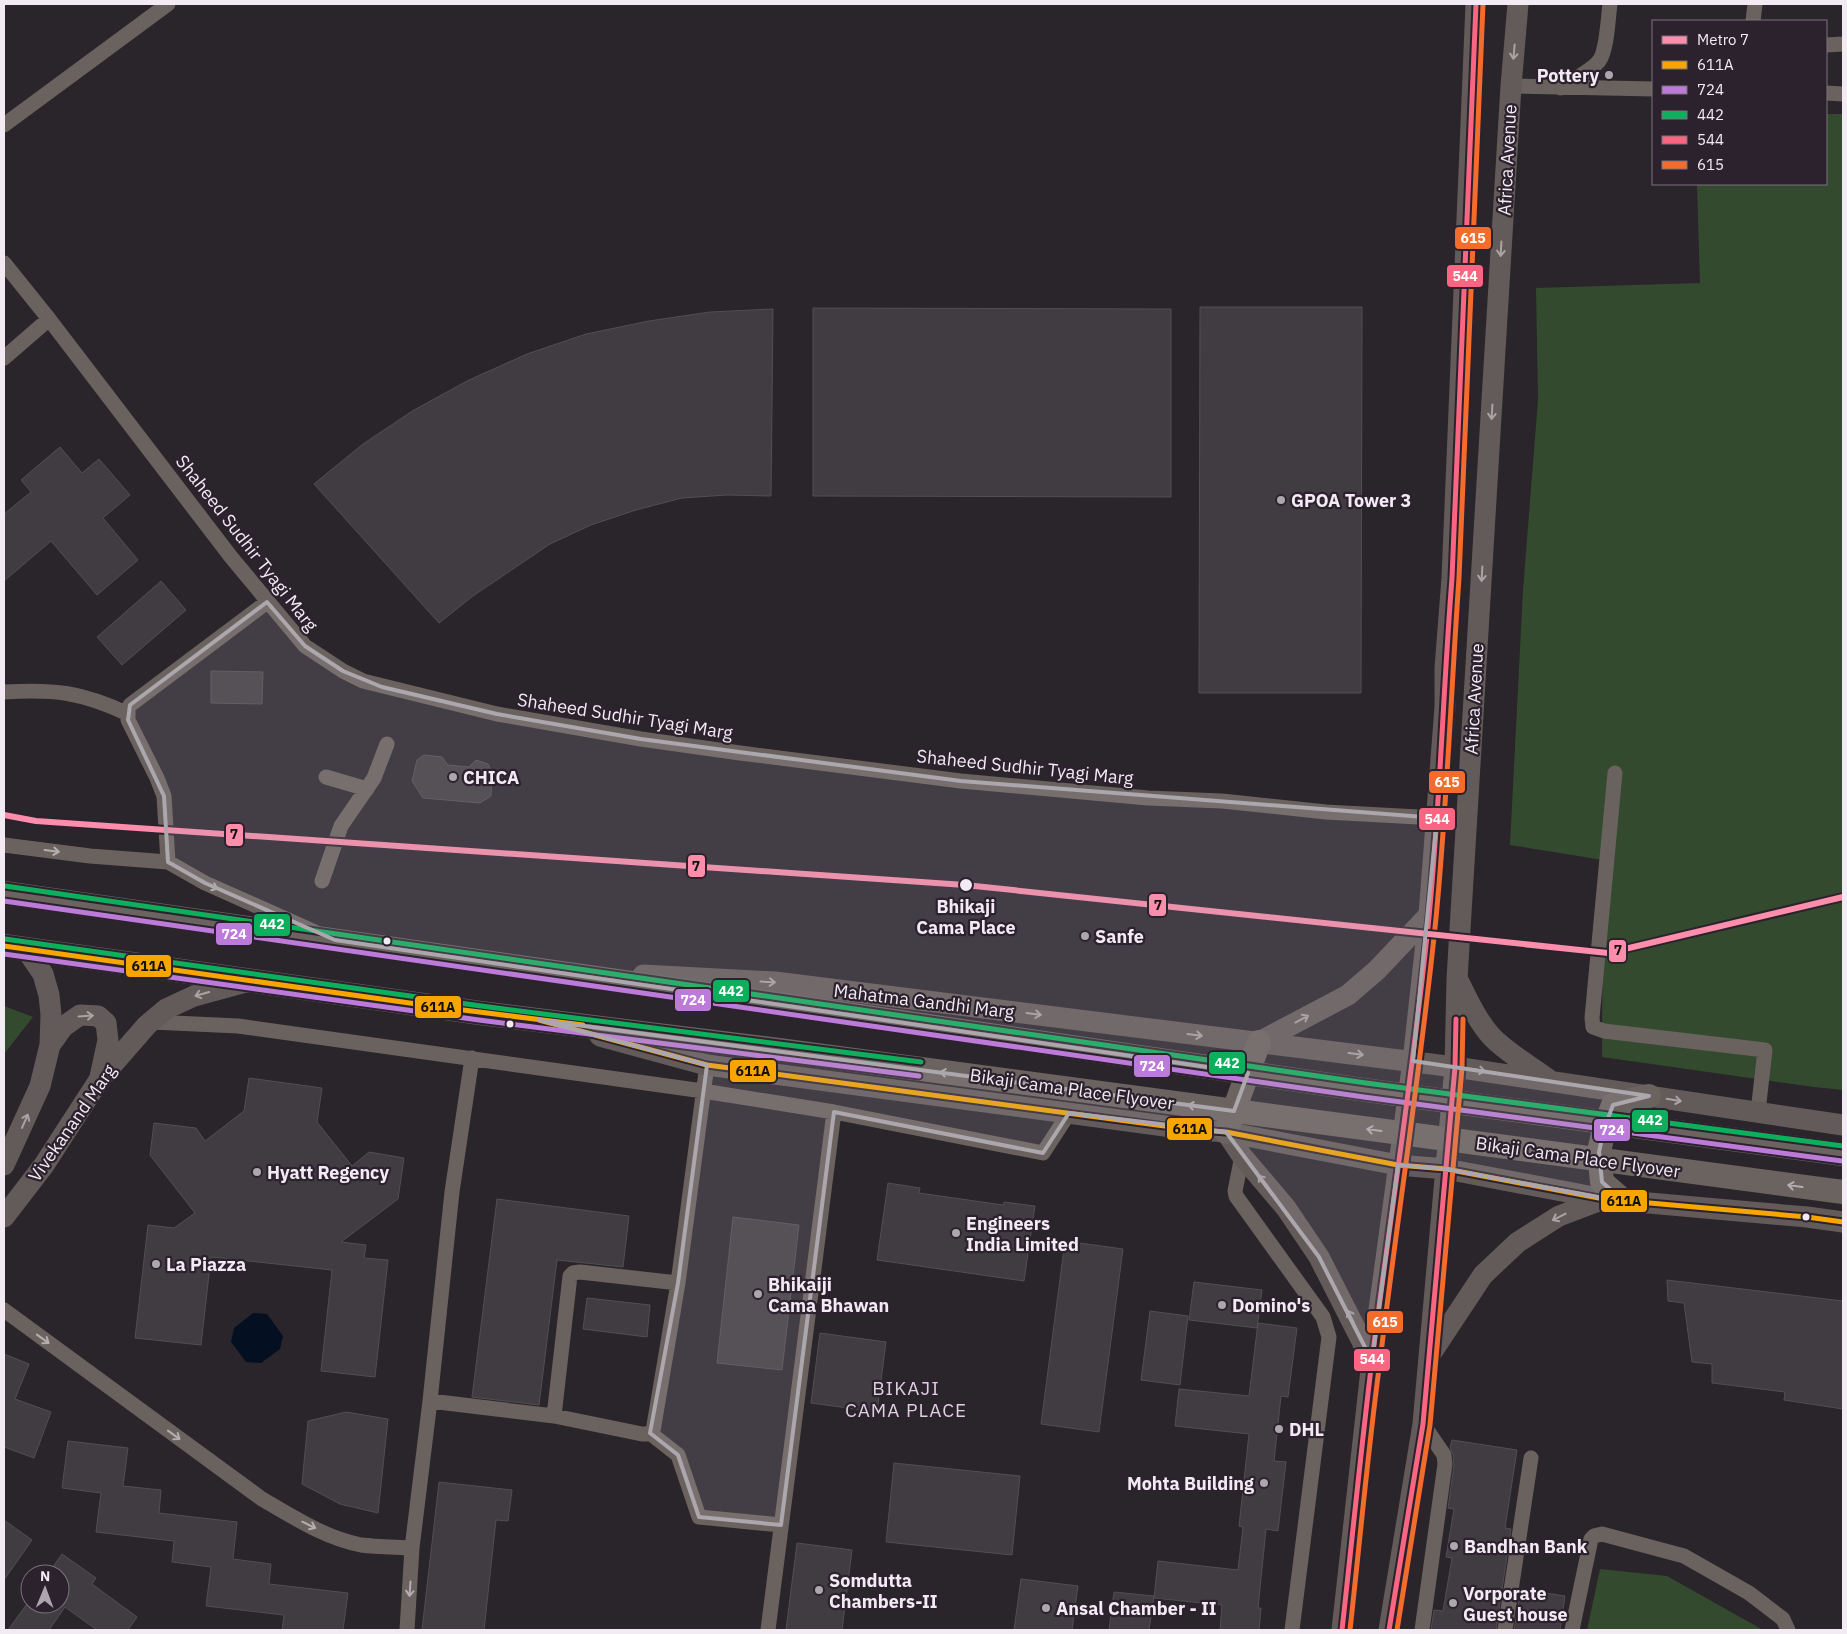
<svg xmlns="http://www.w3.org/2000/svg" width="1847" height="1634" font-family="'IBM Plex Sans',sans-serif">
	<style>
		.green { fill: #344a2e }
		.water { fill: #040f21 }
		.building { fill: #413c42; stroke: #524e53 }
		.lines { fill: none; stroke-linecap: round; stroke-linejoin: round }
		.street { stroke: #6a625e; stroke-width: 15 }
		.secondary { stroke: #635b59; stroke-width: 21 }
		.primary { stroke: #6b6360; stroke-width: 24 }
		.bus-1-casing { stroke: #2c222e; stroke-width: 9 }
		.bus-2-casing { stroke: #2c222e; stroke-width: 9 }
		.bus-3-casing { stroke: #2c222e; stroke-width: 9 }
		.bus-4-casing { stroke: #2c222e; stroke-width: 9 }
		.bus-5-casing { stroke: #2c222e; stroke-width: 9 }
		.bus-1 { stroke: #f7a600; stroke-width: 5 }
		.bus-2 { stroke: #bd7bd9; stroke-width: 5 }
		.bus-3 { stroke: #0daf5c; stroke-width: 5 }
		.bus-4 { stroke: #fa6682; stroke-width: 5 }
		.bus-5 { stroke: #f36c2b; stroke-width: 5 }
		.metro-1-casing { stroke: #2c222e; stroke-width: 10 }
		.metro-1 { stroke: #fc8eac; stroke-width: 6 }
		.oneway { stroke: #aaa3a6 }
		.oneway2 { stroke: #b5adb0 }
		.oneway3 { stroke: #b5aeb1 }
		.marked { fill: #aca6ad; fill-opacity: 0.2; stroke: #aca6ad; stroke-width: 4; stroke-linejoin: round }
		.poi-dot { fill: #aca6ad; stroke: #2c222e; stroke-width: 2 }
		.stop-dot { fill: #f2ebf3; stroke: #2c222e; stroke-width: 2 }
		.labels { text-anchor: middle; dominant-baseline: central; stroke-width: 4.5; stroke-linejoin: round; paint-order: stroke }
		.poi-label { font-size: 18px; font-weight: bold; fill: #f2ebf3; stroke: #2c222e; text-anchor: start }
		.street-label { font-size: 18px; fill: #f2ebf3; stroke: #2c222e }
		.stop-label { font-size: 18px; font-weight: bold; fill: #f2ebf3; stroke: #2c222e }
		.neighbourhood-label { font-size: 19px; letter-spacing: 1px; fill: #ddd0df; stroke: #2c222e }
		.line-badge { stroke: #2c222e; stroke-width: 2 }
		.badge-label { font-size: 14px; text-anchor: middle; font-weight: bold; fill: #fff }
		.pale-badge-label { font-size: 14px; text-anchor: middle; font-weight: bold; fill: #111 }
	</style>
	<rect width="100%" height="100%" fill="#2a252b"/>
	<path class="green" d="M1826,114H1843V1090L1814,1087L1602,1057L1603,860L1510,845L1523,590L1538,400L1536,288L1700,283L1697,184H1826Z
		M4,1006L33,1017L4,1054Z
		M1600,1569L1667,1576L1763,1630H1587Z"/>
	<path class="water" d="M253,1313L267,1314L283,1336L280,1349L261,1363L246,1362L231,1342L234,1328Z"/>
	<path class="building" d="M1200,307H1362L1361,693H1199Z
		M813,308L1171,309V497L813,496Z
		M773,309L771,496L727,495L682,498L636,510L591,525L550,544L473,596L439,623L314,484L363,444L414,410L469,380L527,354L586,334L649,321L710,312Z
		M60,447L82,473L99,459L130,495L103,518L138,560L97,595L51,541L4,581V514L31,492L21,480Z
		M161,581L186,610L122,665L97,637Z
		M211,671L263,672L262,704L211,703Z
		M424,755L442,757L448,765L469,767L476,760L488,764L492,773L491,796L480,803L423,798L412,781L417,760Z
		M249,1078L322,1088L317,1122L352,1166L369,1152L404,1158L398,1199L341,1242L366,1245L364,1258L388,1260L375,1377L321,1371L332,1270L211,1257L201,1345L135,1338L148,1225L174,1228L195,1213L150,1155L154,1123L196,1128L205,1141L244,1111Z
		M888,1183L920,1188L919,1193L1003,1205L1004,1202L1035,1206L1024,1281L877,1260Z
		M497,1199L629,1216L623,1267L557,1260L539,1405L472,1397Z
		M733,1217L799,1225L782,1370L717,1363Z
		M1065,1241L1123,1249L1099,1432L1041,1424Z
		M1667,1280L1843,1301V1409L1784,1400L1785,1392L1712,1383V1364L1692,1362L1684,1303L1668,1301Z
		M1194,1282L1262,1290L1257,1328L1189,1320Z
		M587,1298L650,1305L647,1337L583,1329Z
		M1150,1311L1188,1316L1180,1385L1141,1380Z
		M1258,1323L1297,1328L1288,1397L1281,1396L1274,1461L1286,1462L1278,1531L1266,1529L1258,1608H1261L1259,1630H1220L1222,1605L1154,1598L1158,1561L1238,1570L1243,1527L1239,1526L1249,1434L1175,1426L1179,1389L1249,1396Z
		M820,1333L886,1342L877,1412L811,1403Z
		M4,1354L29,1364L15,1399L51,1412L34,1458L4,1447Z
		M346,1412L388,1419L378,1513L340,1504L302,1484L308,1421Z
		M1452,1440L1517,1450L1505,1528L1511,1529L1496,1630H1431L1434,1610L1443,1611L1452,1558L1446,1557L1454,1509L1448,1508L1454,1465L1453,1454L1450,1448Z
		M68,1441L128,1448L123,1486L161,1490L159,1513L237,1522L233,1559L271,1564L269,1584L348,1593L343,1630H282L284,1615L206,1606L211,1567L172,1562L174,1541L96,1532L101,1493L62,1488Z
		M894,1463L1020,1476L1012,1555L886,1542Z
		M439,1482L512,1490L508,1521L496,1520L484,1630H422Z
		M4,1520L32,1540L4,1580Z
		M797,1543L852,1550L842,1630H786Z
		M62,1554L96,1578L92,1584L137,1617L128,1630H97L65,1607L49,1630H8L27,1604H61L60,1574H48Z
		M1021,1579L1078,1586L1072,1630H1014Z
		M1521,1589L1565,1596L1560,1630H1514Z
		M1114,1592L1154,1596L1149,1630H1109Z"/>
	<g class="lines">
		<path class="street" d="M1753,21L1755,4
			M1826,45L1843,44
			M1511,86L1653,89
			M1560,88C1572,80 1590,72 1599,61C1607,51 1608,18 1610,4
			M1826,93L1843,94
			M4,125L168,4
			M4,263L49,319L231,557L305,646L343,671L363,681L497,714L641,739L740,753L961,781L1148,798L1222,801L1326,812L1437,818
			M4,358L49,319
			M4,692C54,689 82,692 128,714
			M1615,773L1592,1018L1593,1027L1604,1031L1765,1050L1758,1112
			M326,777L367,789
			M4,845L90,856L168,862L205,883L315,932
			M168,862L164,796L157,778L128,720V709L130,705L267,602
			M322,881L341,826L374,778L387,744
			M152,1022L238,1026L703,1091L834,1112L1043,1153L1069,1113
			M1242,1156L1235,1191L1236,1196L1323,1317L1329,1337L1292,1630
			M4,1310L262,1499C293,1517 325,1538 361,1545C378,1547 396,1547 412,1548
			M430,1401L554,1416L642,1434H647L653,1431L678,1283L707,1065
			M554,1416L570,1276L573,1273L580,1272L678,1283
			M650,1433L678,1455L699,1517L781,1525
			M407,1630L412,1548L430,1401L452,1192L472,1058
			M768,1630L834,1112
			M1422,1630L1445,1464L1444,1455L1423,1424
			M1505,1630L1531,1458
			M1572,1630L1591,1539L1594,1536L1602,1534L1684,1556L1749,1593L1783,1619L1788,1630"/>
		<path class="secondary" d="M643,975L775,982L1455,1067L1843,1125
			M1459,982C1468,1000 1477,1020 1491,1036C1507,1053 1529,1065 1548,1079
			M600,1036L707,1065L1187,1129L1226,1132L1398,1165L1446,1169L1604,1199L1807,1217L1843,1222
			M1259,1042L1348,995L1377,970L1429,915
			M50,1045L63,1027L80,1015L98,1016L106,1023L108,1040L100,1077
			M1226,1132L1242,1156L1286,1208L1319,1257L1372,1361
			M4,1165L40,1086L50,1045L51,1015L49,995L43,974L26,949
			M4,1217L44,1165L99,1080L147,1025L166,1009L194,996L249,981
			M1432,1352L1483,1275L1518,1242L1559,1216L1604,1199
			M1342,1630L1372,1361L1413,1061L1429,915L1445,707V668L1452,578L1476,4
			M1389,1630L1423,1424L1455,1067L1457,979L1511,86L1518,4"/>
		<path class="primary" d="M4,893L785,1005L1365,1090L1843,1154
			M4,946L480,1013L779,1050L1843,1192
			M1226,1132L1259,1042
			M1625,1202L1602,1182L1599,1152L1604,1129L1613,1105L1649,1096"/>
		<defs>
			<path id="bus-1" d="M4,946L431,1006L583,1025
				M539,1020L707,1065L1187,1129L1226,1132L1398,1165L1446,1169L1604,1199L1807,1217L1843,1222"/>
			<path id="bus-2" d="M4,901L1364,1097L1842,1161
				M4,954L479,1020L919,1076"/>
			<path id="bus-3" d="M5,886L1366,1083L1843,1146
				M5,939L481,1006L921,1062"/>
			<path id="bus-4" d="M1342,1630C1352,1540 1361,1450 1372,1360C1391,1213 1414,1066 1429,917C1440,804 1443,691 1452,578L1476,4
				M1389,1630L1423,1424L1455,1067L1456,1019"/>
			<path id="bus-5" d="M1350,1630C1360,1540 1368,1450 1380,1361C1398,1213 1421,1066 1436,918C1447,805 1451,691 1459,578L1483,4
				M1397,1630L1430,1425L1462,1068L1463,1019"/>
		</defs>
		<use href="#bus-1" class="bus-1-casing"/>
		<use href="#bus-2" class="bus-2-casing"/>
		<use href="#bus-3" class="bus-3-casing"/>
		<use href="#bus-4" class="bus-4-casing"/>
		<use href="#bus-5" class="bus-5-casing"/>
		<use href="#bus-1" class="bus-1"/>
		<use href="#bus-2" class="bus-2"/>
		<use href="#bus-3" class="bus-3"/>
		<use href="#bus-4" class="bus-4"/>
		<use href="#bus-5" class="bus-5"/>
		<defs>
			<path id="metro-1" d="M4,815L36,821L965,885L1608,953L1843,897"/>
		</defs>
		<use href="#metro-1" class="metro-1-casing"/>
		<use href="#metro-1" class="metro-1"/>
	</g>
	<defs><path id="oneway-shaft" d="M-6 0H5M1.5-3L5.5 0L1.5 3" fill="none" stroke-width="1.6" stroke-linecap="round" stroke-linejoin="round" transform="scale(1.25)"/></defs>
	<g class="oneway">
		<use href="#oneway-shaft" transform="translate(1514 52) rotate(95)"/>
		<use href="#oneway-shaft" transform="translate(1501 249) rotate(93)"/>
		<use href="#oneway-shaft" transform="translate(1492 412) rotate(93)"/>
		<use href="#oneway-shaft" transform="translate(1482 574) rotate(93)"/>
		<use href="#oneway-shaft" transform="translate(768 982) rotate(3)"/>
		<use href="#oneway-shaft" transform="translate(202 994) rotate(164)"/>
		<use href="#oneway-shaft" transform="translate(1034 1014) rotate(7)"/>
		<use href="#oneway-shaft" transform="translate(86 1016) rotate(-4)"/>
		<use href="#oneway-shaft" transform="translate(1302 1019) rotate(-28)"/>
		<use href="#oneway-shaft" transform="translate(1195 1035) rotate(7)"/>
		<use href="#oneway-shaft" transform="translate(1356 1054) rotate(7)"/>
		<use href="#oneway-shaft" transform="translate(1478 1070) rotate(9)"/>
		<use href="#oneway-shaft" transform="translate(1674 1100) rotate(9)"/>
		<use href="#oneway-shaft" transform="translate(25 1121) rotate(-66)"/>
		<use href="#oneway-shaft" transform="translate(1263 1181) rotate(-130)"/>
		<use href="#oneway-shaft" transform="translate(1559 1217) rotate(153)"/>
		<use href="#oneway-shaft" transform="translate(1351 1317) rotate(-116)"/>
	</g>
	<g class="oneway2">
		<use href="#oneway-shaft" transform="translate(52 851) rotate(7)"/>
		<use href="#oneway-shaft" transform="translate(211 886) rotate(24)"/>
		<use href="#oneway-shaft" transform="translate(43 1339) rotate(36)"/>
		<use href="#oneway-shaft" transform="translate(174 1435) rotate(36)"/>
		<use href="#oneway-shaft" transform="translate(309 1525) rotate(26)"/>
		<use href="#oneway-shaft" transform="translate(410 1589) rotate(94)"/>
	</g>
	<g class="oneway3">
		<use href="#oneway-shaft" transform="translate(947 1073) rotate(-172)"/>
		<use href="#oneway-shaft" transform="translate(1195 1106) rotate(-172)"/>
		<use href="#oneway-shaft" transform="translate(1374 1130) rotate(-172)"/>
		<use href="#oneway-shaft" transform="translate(1795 1186) rotate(-172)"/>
	</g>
	<path class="marked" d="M267,602L305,646L343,671L382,687L497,714L641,739L961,781L1437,818L1413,1061L1649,1096L1613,1105L1604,1129L1599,1152L1602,1182L1625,1202L1446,1169L1398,1165L1372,1361L1319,1257L1226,1132L1069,1113L1043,1153L834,1112L781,1525L699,1517L678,1455L650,1433L678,1283L707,1065L539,1020L1234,1111L1248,1073L335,940L205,883L168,862L164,796L128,720L130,705Z"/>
	<g class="poi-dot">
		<circle cx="1609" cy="75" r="5"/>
		<circle cx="1281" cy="500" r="5"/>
		<circle cx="453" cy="777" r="5"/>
		<circle cx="1085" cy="936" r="5"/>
		<circle cx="257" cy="1172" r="5"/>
		<circle cx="956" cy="1233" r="5"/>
		<circle cx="156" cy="1264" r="5"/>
		<circle cx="758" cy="1294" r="5"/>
		<circle cx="1222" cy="1305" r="5"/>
		<circle cx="1279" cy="1429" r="5"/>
		<circle cx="1264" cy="1483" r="5"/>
		<circle cx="1454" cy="1546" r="5"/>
		<circle cx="819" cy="1590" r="5"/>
		<circle cx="1453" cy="1603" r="5"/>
		<circle cx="1046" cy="1608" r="5"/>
	</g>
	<g class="stop-dot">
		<circle cx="966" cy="885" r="7"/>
		<circle cx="387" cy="941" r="4.5"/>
		<circle cx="510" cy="1024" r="4.5"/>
		<circle cx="1806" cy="1217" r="4.5"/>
	</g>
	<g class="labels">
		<g class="poi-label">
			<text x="1599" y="75" text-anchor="end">Pottery</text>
			<text x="1291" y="500">GPOA Tower 3</text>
			<text x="463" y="777">CHICA</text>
			<text x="1095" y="936">Sanfe</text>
			<text x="267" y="1172">Hyatt Regency</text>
			<text x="966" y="1223">Engineers<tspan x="966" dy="21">India Limited</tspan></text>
			<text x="166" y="1264">La Piazza</text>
			<text x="768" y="1284">Bhikaiji<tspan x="768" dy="21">Cama Bhawan</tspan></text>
			<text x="1232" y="1305">Domino's</text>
			<text x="1289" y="1429">DHL</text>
			<text x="1254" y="1483" text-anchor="end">Mohta Building</text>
			<text x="1464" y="1546">Bandhan Bank</text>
			<text x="829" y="1580">Somdutta<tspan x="829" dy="21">Chambers-II</tspan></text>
			<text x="1463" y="1593">Vorporate<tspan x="1463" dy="21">Guest house</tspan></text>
			<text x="1056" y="1608">Ansal Chamber - II</text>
		</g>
		<g class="street-label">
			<text transform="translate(1507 160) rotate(-87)">Africa Avenue</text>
			<text transform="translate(247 543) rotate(52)">Shaheed Sudhir Tyagi Marg</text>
			<text transform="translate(1474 699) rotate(-87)">Africa Avenue</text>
			<text transform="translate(625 716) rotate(9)">Shaheed Sudhir Tyagi Marg</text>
			<text transform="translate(1025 767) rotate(6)">Shaheed Sudhir Tyagi Marg</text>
			<text transform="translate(924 1001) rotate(7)">Mahatma Gandhi Marg</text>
			<text transform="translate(1072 1089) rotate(8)">Bikaji Cama Place Flyover</text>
			<text transform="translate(72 1123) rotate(-55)">Vivekanand Marg</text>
			<text transform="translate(1578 1157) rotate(8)">Bikaji Cama Place Flyover</text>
		</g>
		<g class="stop-label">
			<text x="966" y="906">Bhikaji<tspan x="966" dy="21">Cama Place</tspan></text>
		</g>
		<g class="neighbourhood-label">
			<text x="906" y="1388">BIKAJI<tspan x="906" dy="22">CAMA PLACE</tspan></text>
		</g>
	</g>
	<g class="line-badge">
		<rect x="1454" y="226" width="38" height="24" rx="5" fill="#f36c2b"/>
		<rect x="1446" y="264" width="38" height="24" rx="5" fill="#fa6682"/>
		<rect x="1428" y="770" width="38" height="24" rx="5" fill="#f36c2b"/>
		<rect x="1418" y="807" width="38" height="24" rx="5" fill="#fa6682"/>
		<rect x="225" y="823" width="19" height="24" rx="5" fill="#fc8eac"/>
		<rect x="687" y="854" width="19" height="24" rx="5" fill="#fc8eac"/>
		<rect x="1148" y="893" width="19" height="24" rx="5" fill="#fc8eac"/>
		<rect x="253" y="913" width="38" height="24" rx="5" fill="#0daf5c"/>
		<rect x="215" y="922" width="38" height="24" rx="5" fill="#bd7bd9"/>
		<rect x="1608" y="939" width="19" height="24" rx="5" fill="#fc8eac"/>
		<rect x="125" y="954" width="47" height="24" rx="5" fill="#f7a600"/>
		<rect x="712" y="979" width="38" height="24" rx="5" fill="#0daf5c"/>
		<rect x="674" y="988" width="38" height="24" rx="5" fill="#bd7bd9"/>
		<rect x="414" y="995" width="48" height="24" rx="5" fill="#f7a600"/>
		<rect x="1208" y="1051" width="38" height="24" rx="5" fill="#0daf5c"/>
		<rect x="1133" y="1054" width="38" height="24" rx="5" fill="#bd7bd9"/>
		<rect x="729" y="1059" width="48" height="24" rx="5" fill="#f7a600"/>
		<rect x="1631" y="1109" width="38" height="24" rx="5" fill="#0daf5c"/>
		<rect x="1166" y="1117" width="47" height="24" rx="5" fill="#f7a600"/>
		<rect x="1593" y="1118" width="38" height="24" rx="5" fill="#bd7bd9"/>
		<rect x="1600" y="1189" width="48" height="24" rx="5" fill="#f7a600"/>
		<rect x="1366" y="1310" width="38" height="24" rx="5" fill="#f36c2b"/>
		<rect x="1353" y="1348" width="38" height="24" rx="5" fill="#fa6682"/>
	</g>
	<g class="badge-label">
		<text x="1473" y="243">615</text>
		<text x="1465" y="281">544</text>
		<text x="1447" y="787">615</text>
		<text x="1437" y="824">544</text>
		<text x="272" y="929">442</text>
		<text x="234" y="939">724</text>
		<text x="731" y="996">442</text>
		<text x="693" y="1005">724</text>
		<text x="1227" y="1068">442</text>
		<text x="1152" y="1071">724</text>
		<text x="1650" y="1125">442</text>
		<text x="1612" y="1135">724</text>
		<text x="1385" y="1327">615</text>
		<text x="1372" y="1364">544</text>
	</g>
	<g class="pale-badge-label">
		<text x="234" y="839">7</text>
		<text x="696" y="871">7</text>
		<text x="1158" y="910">7</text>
		<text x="1618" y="955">7</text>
		<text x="149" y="971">611A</text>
		<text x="438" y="1012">611A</text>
		<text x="753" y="1076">611A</text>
		<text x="1190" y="1134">611A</text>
		<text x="1624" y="1206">611A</text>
	</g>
	<rect width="1847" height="1634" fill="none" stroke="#f2ebf3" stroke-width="10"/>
	<rect x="1652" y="20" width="175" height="165" fill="#2c222e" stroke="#7b727d"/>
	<rect x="1662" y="36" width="25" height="8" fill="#fc8eac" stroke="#7b727d"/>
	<text x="1697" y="45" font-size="15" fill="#f2ebf3">Metro 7</text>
	<rect x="1662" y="61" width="25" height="8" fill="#f7a600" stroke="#7b727d"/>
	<text x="1697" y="70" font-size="15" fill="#f2ebf3">611A</text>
	<rect x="1662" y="86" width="25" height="8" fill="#bd7bd9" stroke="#7b727d"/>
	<text x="1697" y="95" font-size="15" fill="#f2ebf3">724</text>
	<rect x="1662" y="111" width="25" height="8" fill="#0daf5c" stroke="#7b727d"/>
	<text x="1697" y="120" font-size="15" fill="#f2ebf3">442</text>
	<rect x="1662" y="136" width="25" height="8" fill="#fa6682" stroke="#7b727d"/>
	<text x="1697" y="145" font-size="15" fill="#f2ebf3">544</text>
	<rect x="1662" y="161" width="25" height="8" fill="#f36c2b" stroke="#7b727d"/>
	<text x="1697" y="170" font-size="15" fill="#f2ebf3">615</text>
	<g transform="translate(45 1589) rotate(1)"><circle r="24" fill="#2c222e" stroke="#7b727d"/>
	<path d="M0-4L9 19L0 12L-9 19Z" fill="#aca6ad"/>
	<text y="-8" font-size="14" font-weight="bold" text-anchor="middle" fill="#f2ebf3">N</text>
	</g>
</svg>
